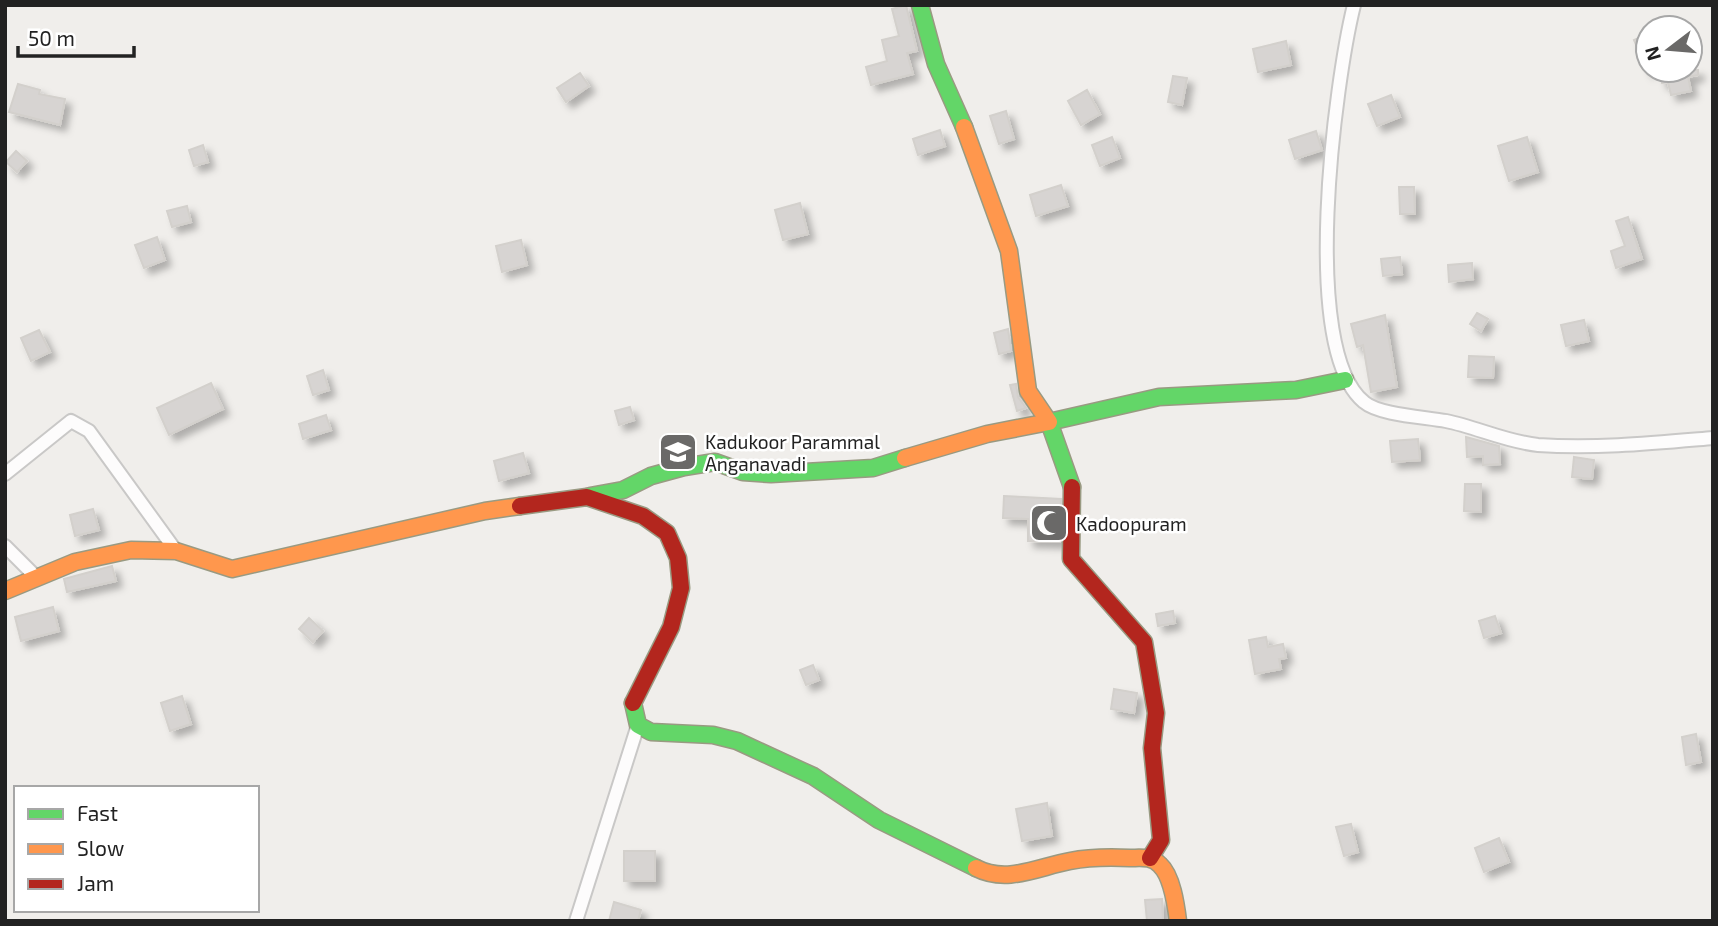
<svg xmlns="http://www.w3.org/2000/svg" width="1718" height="926" font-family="'Exo 2',sans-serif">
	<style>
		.building { fill: #d7d4d2; stroke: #d3d0cc; stroke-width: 2; filter: url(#shadow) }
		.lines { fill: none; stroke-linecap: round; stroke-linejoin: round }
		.street-casing { stroke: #c9c8c7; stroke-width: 16 }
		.fast-casing { stroke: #999a82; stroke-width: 19 }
		.slow-casing { stroke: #999a82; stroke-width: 19 }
		.jam-casing { stroke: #999a82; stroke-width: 19 }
		.street { stroke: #fdfcfc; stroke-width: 12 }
		.fast { stroke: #63d668; stroke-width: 16 }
		.slow { stroke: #ff974d; stroke-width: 16 }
		.jam { stroke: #b3261e; stroke-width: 16 }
		.labels { text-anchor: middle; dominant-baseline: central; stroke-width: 5; stroke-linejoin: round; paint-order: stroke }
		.poi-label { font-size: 19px; fill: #222; stroke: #fff; text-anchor: start }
	</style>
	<defs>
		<filter id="shadow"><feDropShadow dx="6" dy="6" stdDeviation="3.5" flood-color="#0004"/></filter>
	</defs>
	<rect width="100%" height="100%" fill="#f0eeeb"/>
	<path class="building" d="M906,5L917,51L907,53L913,74L871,85L866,67L887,61L882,40L899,36L892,9Z
		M1648,34V73L1634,40Z
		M1286,41L1291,65L1258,72L1253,49Z
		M1659,70H1698V75L1688,77L1691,91L1671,95L1668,82L1662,83Z
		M580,73L589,86L566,102L557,88Z
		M1173,76L1187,78L1182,105L1168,102Z
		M18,84L40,90L39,94L65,99L60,125L9,112Z
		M1087,90L1100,114L1081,125L1068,101Z
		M1391,95L1400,117L1377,126L1368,104Z
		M1006,111L1014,139L999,144L990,116Z
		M940,130L945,146L918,155L913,139Z
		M1316,131L1322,150L1295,159L1289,140Z
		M1112,137L1120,158L1100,166L1092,145Z
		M1527,137L1538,172L1509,181L1498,146Z
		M203,145L208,162L194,166L189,150Z
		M16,151L27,161L17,172L6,162Z
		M1061,185L1068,206L1036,216L1030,195Z
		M1399,187H1414L1415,214H1400Z
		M800,203L808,234L783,240L775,210Z
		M187,206L191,222L172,227L167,211Z
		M1628,217L1642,259L1616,268L1611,251L1625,246L1616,221Z
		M157,237L165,260L144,268L135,245Z
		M521,240L527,265L502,272L496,246Z
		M1400,257L1402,274L1383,276L1381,259Z
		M1472,263L1473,279L1449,282L1448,265Z
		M1477,313L1488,319L1481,331L1470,324Z
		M1385,315L1397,387L1371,392L1363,345L1357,347L1351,324Z
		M1584,320L1589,341L1566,346L1561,325Z
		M1008,329L1011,351L999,354L994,333Z
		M39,330L50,352L31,361L21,338Z
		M1469,356L1494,357L1493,378L1468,377Z
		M323,370L329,390L313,395L307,376Z
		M211,383L223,409L169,435L157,408Z
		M1016,384L1018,397L1026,408L1017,411L1010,385Z
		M630,407L634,420L619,425L615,411Z
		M326,415L331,430L303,439L299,424Z
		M1466,437L1499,446L1500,464L1483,465V456L1467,457Z
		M1418,439L1420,460L1392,462L1390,441Z
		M523,453L529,473L499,481L494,461Z
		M1574,457L1594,460L1592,479L1572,477Z
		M1465,484H1481V512L1464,511Z
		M1004,496L1061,499L1060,542L1028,541V519L1003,518Z
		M93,509L99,530L75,536L70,515Z
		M112,566L116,581L67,592L64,579Z
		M53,607L59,631L21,641L15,617Z
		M1173,611L1175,623L1158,626L1156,614Z
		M1495,616L1501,633L1484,638L1479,621Z
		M309,618L323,631L313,642L299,629Z
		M1266,637L1268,647L1283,644L1286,658L1279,659L1281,669L1255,674L1249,640Z
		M813,665L819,680L806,685L800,670Z
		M1114,689L1137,693L1134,713L1111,709Z
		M182,696L191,724L170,731L161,703Z
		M1696,734L1701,762L1686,765L1682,737Z
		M1047,803L1052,836L1022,841L1016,809Z
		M1351,824L1358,852L1344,856L1336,827Z
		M1499,838L1509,862L1484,872L1475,848Z
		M624,851H655V881H624Z
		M1162,899L1163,921H1147L1145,900Z
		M614,902L641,910L638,921H609Z"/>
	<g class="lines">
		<defs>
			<path id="street" d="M1354,5C1335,82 1299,349 1364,402C1379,415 1425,417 1446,421C1476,427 1507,442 1538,445C1596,449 1655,443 1713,438
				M5,474L71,421L89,431L176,551
				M5,546L37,578
				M576,921L638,725"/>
			<path id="fast" d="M920,5L936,64L964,127
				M1072,487L1049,422L1159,397L1296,390L1345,380
				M590,496L623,490L651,476L684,467L715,462L743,472L771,474L873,468L905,458
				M633,703L638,725L651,732L713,735L737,741L813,776L879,820L976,868"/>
			<path id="slow" d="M905,458L987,434L1049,422L1028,391L1009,251L964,127
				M5,591L75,562L131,550L176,551L232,569L485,511L520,506
				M976,868C1007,884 1038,867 1070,861C1090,857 1110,857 1130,858C1141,858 1152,856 1160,865C1172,876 1176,905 1178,921"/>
			<path id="jam" d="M1072,487L1071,559L1144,642L1156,713L1152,748L1161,840L1150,858
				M520,506L587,497L643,516L667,533L678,558L681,588L671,627L633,703"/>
		</defs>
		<use href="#street" class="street-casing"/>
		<use href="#fast" class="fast-casing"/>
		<use href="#slow" class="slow-casing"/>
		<use href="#jam" class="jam-casing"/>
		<use href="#street" class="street"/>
		<use href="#fast" class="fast"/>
		<use href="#slow" class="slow"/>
		<use href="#jam" class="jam"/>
	</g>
	<defs>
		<symbol id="school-square" viewBox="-11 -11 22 22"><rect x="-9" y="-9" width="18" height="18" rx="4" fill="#6a6968" stroke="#fff"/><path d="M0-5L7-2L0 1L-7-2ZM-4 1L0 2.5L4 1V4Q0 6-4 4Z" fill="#fff"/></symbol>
		<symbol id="mosque-square" viewBox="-11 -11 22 22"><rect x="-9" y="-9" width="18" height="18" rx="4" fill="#6a6968" stroke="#fff"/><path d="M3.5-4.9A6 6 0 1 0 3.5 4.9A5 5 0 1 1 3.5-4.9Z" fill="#fff"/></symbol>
	</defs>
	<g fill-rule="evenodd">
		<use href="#school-square" x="656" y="430" width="44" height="44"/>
		<use href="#mosque-square" x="1027" y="501" width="44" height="44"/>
	</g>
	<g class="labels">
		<g class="poi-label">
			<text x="705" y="441">Kadukoor Parammal<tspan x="705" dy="22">Anganavadi</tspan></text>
			<text x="1076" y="523">Kadoopuram</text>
		</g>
	</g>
	<rect width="1718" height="926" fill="none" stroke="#222222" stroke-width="14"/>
	<rect x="14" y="786" width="245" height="126" fill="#ffffff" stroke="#a7a7a7" stroke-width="2"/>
	<rect x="28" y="809" width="35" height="10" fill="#63d668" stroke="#a7a7a7" stroke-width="2"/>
	<text x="77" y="821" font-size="21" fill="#222222">Fast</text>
	<rect x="28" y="844" width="35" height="10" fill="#ff974d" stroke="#a7a7a7" stroke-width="2"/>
	<text x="77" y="856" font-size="21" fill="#222222">Slow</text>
	<rect x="28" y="879" width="35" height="10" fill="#b3261e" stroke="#a7a7a7" stroke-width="2"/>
	<text x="77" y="891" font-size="21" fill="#222222">Jam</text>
	<g transform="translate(1669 49) rotate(254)"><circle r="33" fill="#ffffff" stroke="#a7a7a7" stroke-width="2"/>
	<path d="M0-5L12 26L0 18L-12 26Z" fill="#6a6968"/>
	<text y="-10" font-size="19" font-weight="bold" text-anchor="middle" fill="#222222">N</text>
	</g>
	<path d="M18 46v10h116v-10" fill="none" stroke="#222222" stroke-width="3.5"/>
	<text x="28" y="46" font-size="21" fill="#222222" stroke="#ffffff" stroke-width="5" paint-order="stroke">50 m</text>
</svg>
